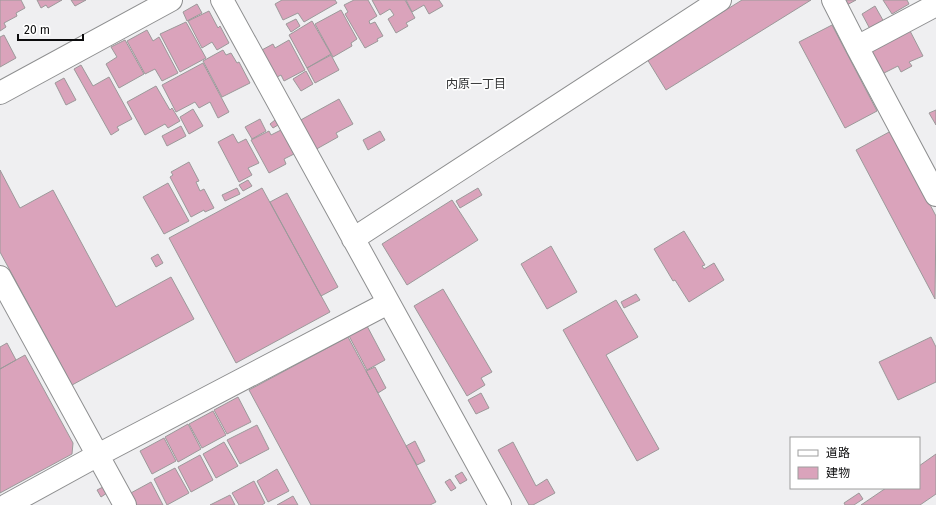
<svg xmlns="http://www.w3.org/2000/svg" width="936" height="505" font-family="'Fira Sans','Noto Sans JP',sans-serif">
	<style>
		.building { fill: #daa3bb; stroke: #9c999a }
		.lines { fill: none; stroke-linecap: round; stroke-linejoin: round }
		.minor-casing { stroke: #8e8f90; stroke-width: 24 }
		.minor { stroke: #fff; stroke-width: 22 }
		.labels { text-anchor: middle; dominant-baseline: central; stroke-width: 3; stroke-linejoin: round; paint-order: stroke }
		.neighbourhood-label { font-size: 12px; fill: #323334; stroke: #fff }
	</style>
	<rect width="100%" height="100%" fill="#efeff1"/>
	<path class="building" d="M0,0H21L25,8L16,13L17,16L4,23L6,27L0,31Z
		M37,0H62L48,8L46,5L41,8Z
		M71,0H86L75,6Z
		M282,0H335L337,3L304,22L298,13L283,20L275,4Z
		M354,0H368L377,16L369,21L370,24L375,22L383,36L377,39L378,41L365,48L345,14L348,12L344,5Z
		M372,0H405L415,18L406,23L408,26L396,33L388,19L394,15L390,9L380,15Z
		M406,0H439L443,6L429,14L424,5L412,12Z
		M742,0H811L666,90L647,59Z
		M842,0H856L845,6Z
		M883,0H907L909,4L892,14Z
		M197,4L202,13L187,21L183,12Z
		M875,6L884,22L870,29L862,14Z
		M341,10L357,39L351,43L352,46L333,57L315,24Z
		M209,11L218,28L220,26L229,43L217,50L212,42L202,48L188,21Z
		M296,19L300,26L291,32L286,24Z
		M312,21L331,54L307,68L289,35Z
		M186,22L206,58L180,72L160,34Z
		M832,25L877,111L845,128L799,42Z
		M909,29L923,56L909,62L912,66L901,72L898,66L882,74L869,50Z
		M147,30L153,41L159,37L178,73L162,81L155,69L145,74L127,41Z
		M4,35L16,58L0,67V37Z
		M125,40L144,74L119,88L106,64L117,57L111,47Z
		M289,40L305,70L284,81L281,75L275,78L260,51L273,44L275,48Z
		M223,50L226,55L231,53L237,63L239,62L250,83L222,97L203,61Z
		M331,55L339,70L315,83L307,68Z
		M203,63L229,112L218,118L210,102L199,108L195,102L176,112L162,85Z
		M81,65L93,86L109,77L132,119L117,127L119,130L111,135L74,69Z
		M306,71L313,84L301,91L293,79Z
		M64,78L76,100L66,105L55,83Z
		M156,86L170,110L172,108L180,121L168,128L165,124L145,135L127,102Z
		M339,99L353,124L336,133L338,137L313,151L297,122Z
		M193,109L203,126L189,134L180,117Z
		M936,110V125L929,113Z
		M260,119L266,131L252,139L245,127Z
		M275,120L278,125L273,128L270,124Z
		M181,126L186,136L167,146L162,136Z
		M281,130L294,154L284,159L286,164L269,173L251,140L269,131L271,135Z
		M380,131L385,140L368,150L363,140Z
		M891,131L936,216L935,299L856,150Z
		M233,134L238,143L246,139L259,163L248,168L252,175L239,182L218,142Z
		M189,162L199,181L196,182L200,191L204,189L214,208L205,212L204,210L191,217L170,177L173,175L171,172Z
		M0,170L20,208L53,190L116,307L171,277L194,319L72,385L0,252Z
		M248,180L252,186L243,191L239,185Z
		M168,183L189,221L164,234L143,197Z
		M237,188L240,194L225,201L222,195Z
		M262,188L330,312L236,363L169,238Z
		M478,188L482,195L460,208L456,201Z
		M287,193L338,287L321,296L270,202Z
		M452,200L478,240L407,285L382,244Z
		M684,231L705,265L702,266L704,269L714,263L724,280L689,302L675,280L673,281L654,249Z
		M551,246L577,292L547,309L521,264Z
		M158,254L163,263L156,267L151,258Z
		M443,289L492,372L481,378L485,385L467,396L414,306Z
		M636,294L640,300L624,308L621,302Z
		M616,300L638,337L606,355L659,449L637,461L563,330Z
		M366,324L385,360L367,370L348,334Z
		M348,337L436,502L430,505H311L249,390Z
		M931,337L936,347V382L898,400L879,362Z
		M7,343L16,360L0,369V347Z
		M25,355L73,443L72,454L0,493V369Z
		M375,367L386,388L378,393L366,371Z
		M481,393L489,408L476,414L468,400Z
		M238,397L251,422L227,434L214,410Z
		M213,411L226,435L202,448L189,424Z
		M188,424L201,449L178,462L165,437Z
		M257,425L269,449L240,464L227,440Z
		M164,438L176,461L152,474L140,451Z
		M415,441L425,461L417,465L406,446Z
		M224,442L238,466L216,478L203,454Z
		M513,442L536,486L547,479L555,493L533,505H529L498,450Z
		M936,454V494L920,505H861L886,488H919V466Z
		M200,455L213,480L191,492L178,467Z
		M175,468L189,493L167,505L154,479Z
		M277,469L289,491L268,502L257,481Z
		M462,472L467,480L460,484L455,476Z
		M450,479L456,488L451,491L445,482Z
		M254,481L265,503L262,505H239L232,493Z
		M151,482L163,505H135L129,494Z
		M103,487L107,493L101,497L97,490Z
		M859,493L863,499L854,505H845L844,503Z
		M230,495L235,505H210Z
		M293,496L298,505H277Z"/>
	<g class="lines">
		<defs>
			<path id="minor" d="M222,0L500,505
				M833,0L857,47
				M936,5L857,47L936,195
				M0,93L171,0
				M353,239L720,0
				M0,277L125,505
				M7,505L98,455L388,303"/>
		</defs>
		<use href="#minor" class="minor-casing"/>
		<use href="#minor" class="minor"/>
	</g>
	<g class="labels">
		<g class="neighbourhood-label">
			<text x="476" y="84">内原一丁目</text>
		</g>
	</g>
	<rect x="790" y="437" width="130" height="52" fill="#ffffff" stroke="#9e9e9e"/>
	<rect x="798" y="450" width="20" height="6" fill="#ffffff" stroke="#9e9e9e"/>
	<text x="826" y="457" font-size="12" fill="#0c0c0d">道路</text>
	<rect x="798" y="467" width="20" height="12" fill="#daa3bb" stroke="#9e9e9e"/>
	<text x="826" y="477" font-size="12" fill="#0c0c0d">建物</text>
	<path d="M18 34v6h65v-6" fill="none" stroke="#0c0c0d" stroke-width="2"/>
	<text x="24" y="34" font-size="12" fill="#0c0c0d" stroke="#ffffff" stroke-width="3" paint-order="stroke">20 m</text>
</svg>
